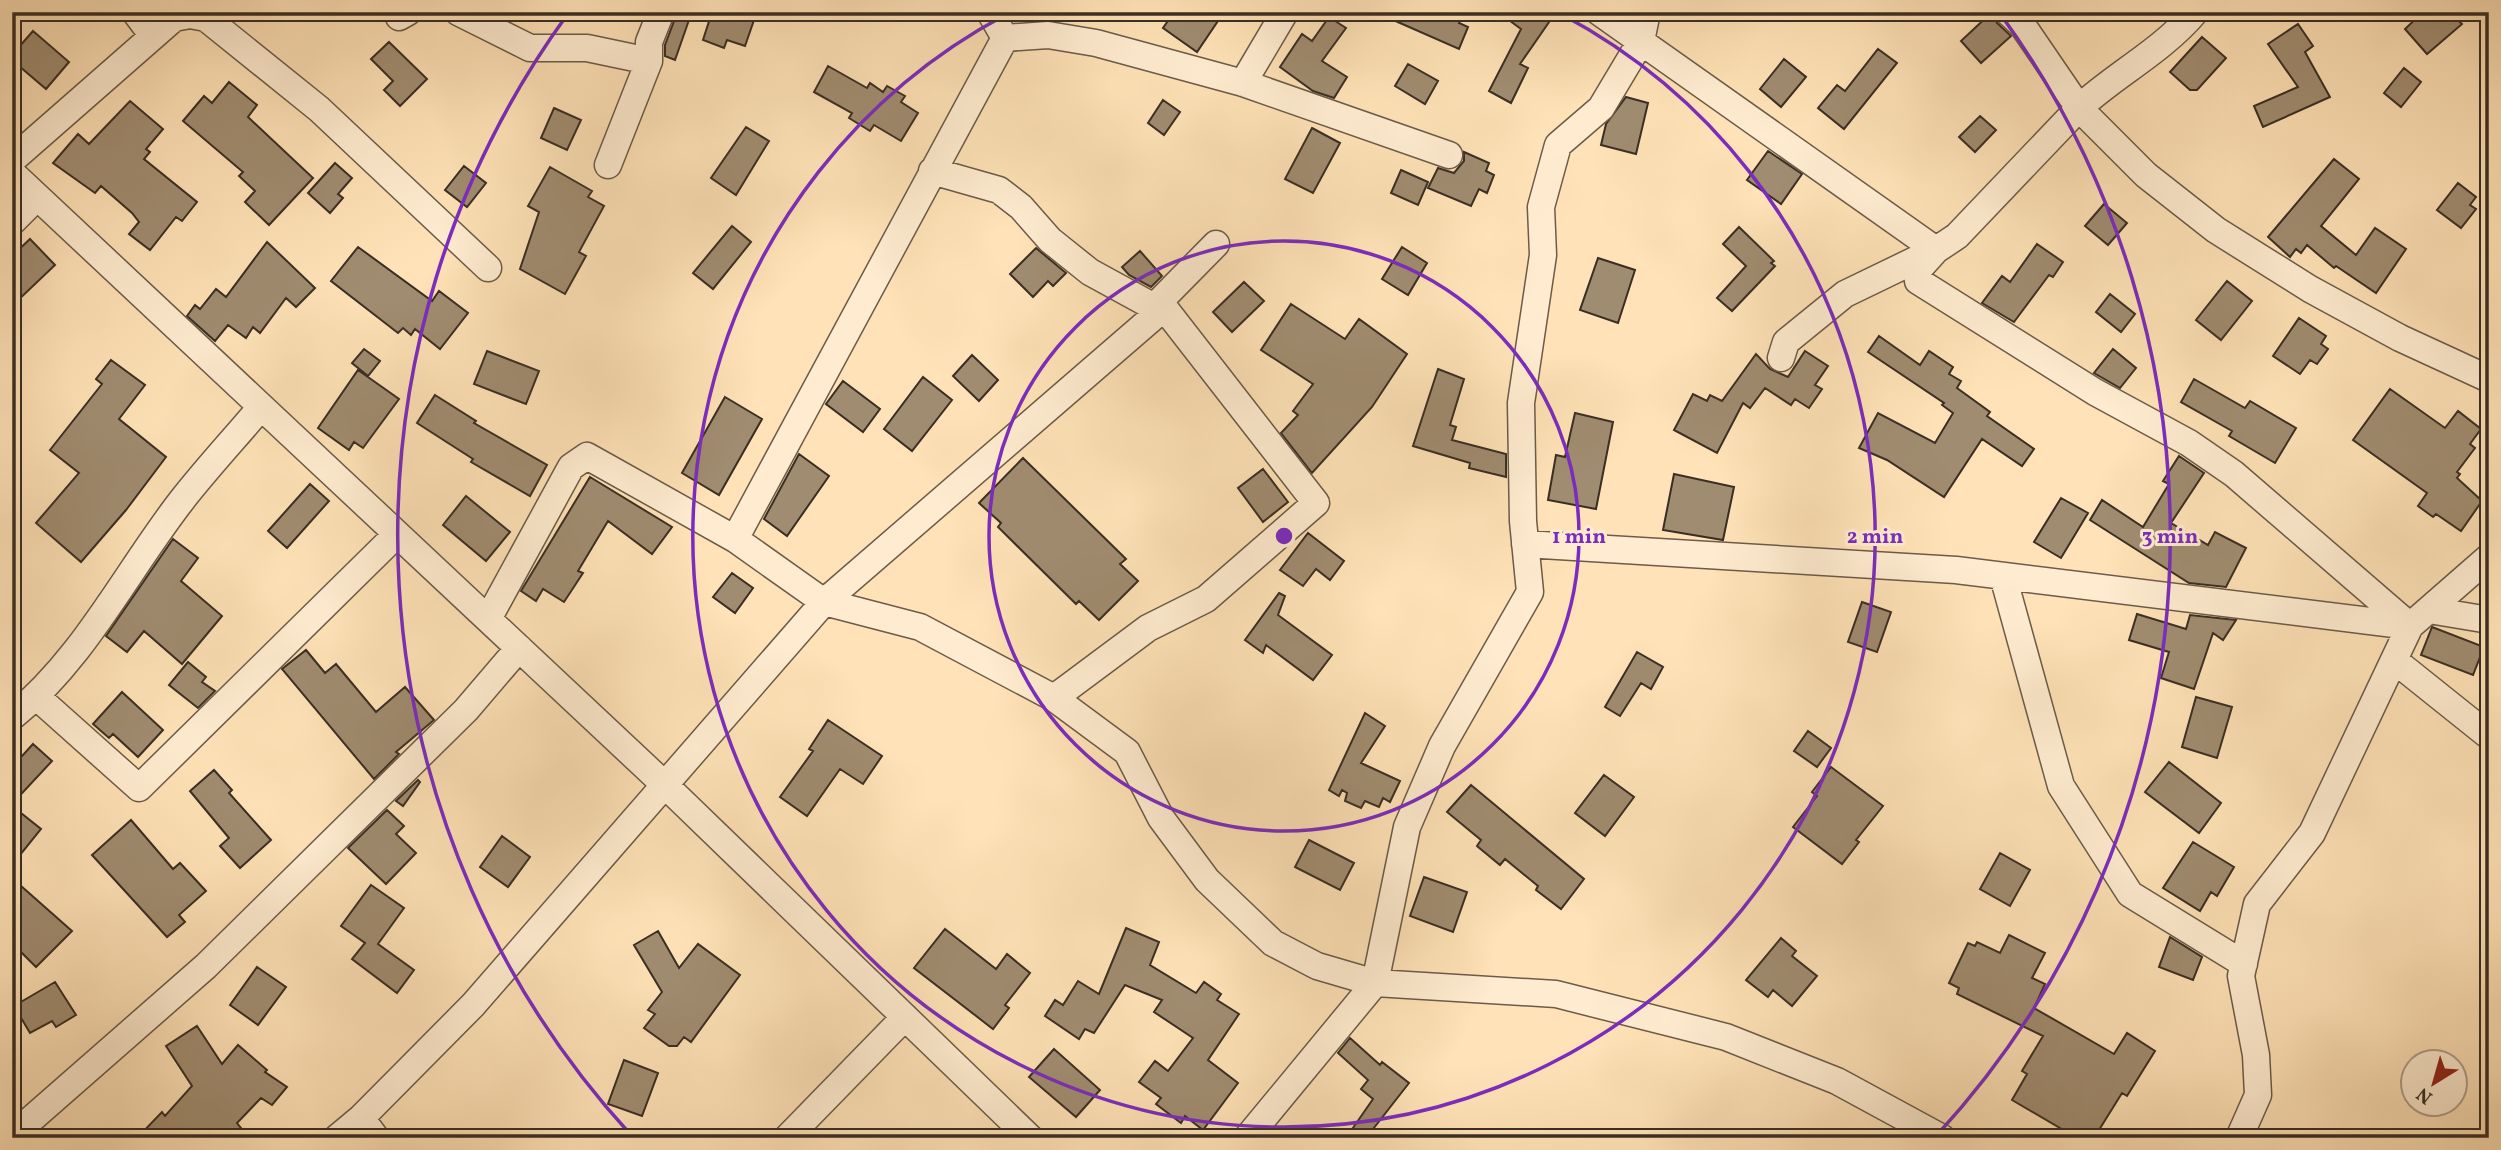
<svg xmlns="http://www.w3.org/2000/svg" width="2501" height="1150" font-family="Vollkorn,serif">
	<style>
		.building { fill: #a08c70; stroke: #3a2e23; stroke-width: 2 }
		.lines { fill: none; stroke-linecap: round; stroke-linejoin: round }
		.minor-casing { stroke: #6b5b48; stroke-width: 29 }
		.minor { stroke: #ffecd0; stroke-width: 26 }
		.ring { fill: none; stroke: #7b2cbf; stroke-width: 3.5 }
		.centre { fill: #7b2cbf; stroke: #ffecd0; stroke-width: 3.5 }
		.ring-label { font-size: 21px; text-anchor: middle; font-weight: bold; fill: #7b2cbf; stroke: #ffecd0; stroke-width: 6; stroke-linejoin: round; paint-order: stroke }
	</style>
	<rect width="100%" height="100%" fill="#ffe2b7"/>
	<filter id="stains"><feTurbulence type="fractalNoise" baseFrequency=".00286" numOctaves="4"/><feColorMatrix values="0 0 0 0 .2 0 0 0 0 .09 0 0 0 0 .02 0 0 0 .5 -.17"/></filter>
	<radialGradient id="worn" r=".72"><stop offset=".6" stop-color="#630" stop-opacity="0"/><stop offset="1" stop-color="#630" stop-opacity=".3"/></radialGradient>
	<path class="building" d="M712,12H732L754,20L745,46L727,40L724,48L703,40Z
		M1174,12H1224L1197,52L1163,28Z
		M1375,12H1464L1459,23L1468,27L1459,49Z
		M1498,12H1556L1520,64L1528,68L1511,103L1489,91L1521,29Z
		M1992,12L1997,23L2011,36L1981,63L1961,41Z
		M2423,12H2449L2462,24L2427,54L2405,29Z
		M676,16L689,20L675,60L665,56V45Z
		M1329,17L1346,28L1322,61L1347,77L1334,98L1313,91L1280,67L1302,34L1312,41Z
		M2298,24L2313,46L2305,52L2330,97L2263,127L2254,106L2298,87L2268,44Z
		M33,31L69,62L46,89L12,60V55Z
		M2202,37L2226,58L2197,90H2190L2170,72Z
		M389,42L427,79L400,106L384,90L393,81L371,59Z
		M1878,49L1897,63L1844,129L1818,108L1837,85L1845,91Z
		M1784,59L1806,77L1781,107L1760,89Z
		M1408,64L1438,81L1425,104L1395,86Z
		M828,66L867,88L870,83L883,92L887,86L905,96L901,102L918,113L901,141L874,125L870,131L849,118L852,113L814,92Z
		M2404,68L2421,82L2401,107L2384,93Z
		M229,82L257,105L248,117L313,178L269,225L245,202L255,191L239,176L243,172L183,121L204,96L212,103Z
		M1626,97L1648,103L1636,154L1601,145L1606,124Z
		M1163,100L1180,112L1164,135L1148,123Z
		M130,101L163,129L146,149L150,152L144,159L197,202L182,221L176,217L150,250L129,234L139,222L132,213L101,186L95,193L53,163L78,134L89,144Z
		M554,108L581,120L567,150L541,138Z
		M1980,116L1996,130L1975,152L1959,137Z
		M746,127L769,141L736,195L711,178Z
		M1312,128L1340,143L1313,193L1285,179Z
		M1768,151L1802,174L1781,204L1747,180Z
		M1464,152L1489,163L1486,171L1494,175L1487,193L1479,189L1471,206L1428,188L1438,168L1454,173L1464,161Z
		M2334,159L2359,179L2321,226L2356,255L2375,228L2406,249L2376,293L2336,266L2334,268L2307,245L2301,253L2296,249L2290,257L2268,237Z
		M335,163L352,178L338,194L343,198L330,213L308,193Z
		M464,166L486,183L467,207L445,190Z
		M550,167L592,191L588,197L604,206L579,252L586,256L565,294L520,269L539,212L528,206Z
		M1401,170L1428,182L1418,205L1391,193Z
		M2458,183L2476,197L2470,205L2476,209L2461,228L2437,210Z
		M2104,204L2127,223L2108,245L2085,226Z
		M732,226L751,242L713,289L693,273Z
		M1739,227L1774,261L1771,263L1775,266L1732,311L1717,298L1746,266L1723,244Z
		M30,239L55,265L12,306V256Z
		M267,242L315,288L296,307L286,298L260,333L253,327L246,338L228,325L215,341L187,316L195,305L200,309L216,289L226,297Z
		M2037,244L2063,262L2053,277L2049,275L2014,322L1982,303L2002,276L2010,282Z
		M358,247L432,301L439,291L468,313L440,349L415,329L411,335L403,328L398,333L331,281Z
		M1402,247L1427,263L1408,295L1382,279Z
		M1036,248L1066,273L1053,286L1048,281L1033,297L1010,274Z
		M1140,251L1162,276L1151,287L1129,275L1122,267Z
		M1598,258L1635,270L1618,323L1580,310Z
		M2227,281L2252,301L2221,340L2196,320Z
		M1244,282L1264,301L1232,332L1213,312Z
		M2110,294L2135,314L2121,332L2096,312Z
		M1291,304L1345,339L1359,319L1407,354L1372,407L1312,473L1281,433L1298,415L1293,411L1313,384L1261,350Z
		M2299,318L2326,336L2321,344L2328,349L2317,364L2310,360L2300,374L2273,356Z
		M1879,336L1920,365L1929,351L1953,367L1949,374L1961,381L1957,388L1990,412L1987,416L2034,449L2022,466L1982,439L1944,497L1887,460L1859,448L1878,413L1935,443L1953,413L1942,405L1944,403L1868,352Z
		M364,349L380,361L368,376L352,363Z
		M2113,349L2136,368L2120,388L2094,373Z
		M487,351L539,371L526,404L474,384Z
		M1805,351L1828,366L1815,385L1822,389L1809,408L1795,399L1791,405L1765,388L1750,408L1743,403L1717,453L1674,430L1693,394L1707,401L1710,395L1722,401L1756,354L1770,369L1788,377Z
		M972,355L998,380L979,401L953,376Z
		M111,360L145,385L119,419L166,457L126,510L81,562L36,523L79,473L50,450L102,384L96,379Z
		M1438,369L1464,379L1450,425L1456,427L1452,440L1506,454V477L1469,468L1470,463L1413,446Z
		M358,370L399,399L363,448L354,442L349,450L318,428Z
		M923,377L952,400L912,451L884,429Z
		M2194,379L2245,408L2250,401L2296,428L2275,463L2229,436L2232,431L2181,402Z
		M843,381L880,409L863,432L826,404Z
		M2390,389L2445,428L2458,411L2481,429L2470,444L2475,448L2457,472L2460,474L2457,478L2482,501L2461,531L2436,514L2433,517L2418,506L2427,493L2353,440Z
		M435,395L476,421L474,423L547,465L530,496L471,462L473,459L417,423Z
		M725,397L762,419L719,495L682,473Z
		M1575,413L1613,422L1596,509L1548,500L1556,455L1565,457Z
		M799,454L829,476L787,536L764,519Z
		M2179,456L2204,473L2171,523L2208,545L2215,532L2246,548L2226,587L2189,583L2090,520L2102,500L2143,527L2169,484L2163,481Z
		M1023,458L1126,559L1120,564L1138,581L1099,620L1079,601L1076,604L998,527L1001,523L979,503Z
		M1263,469L1288,502L1263,522L1238,488Z
		M1674,474L1734,487L1723,540L1663,530Z
		M590,477L672,527L652,554L608,521L578,571L583,573L564,602L543,589L536,601L521,591Z
		M310,484L329,501L287,548L268,531Z
		M466,496L510,532L486,561L443,525Z
		M2061,498L2088,513L2061,558L2034,542Z
		M1308,533L1344,561L1330,580L1316,569L1303,586L1280,570Z
		M173,539L198,558L181,581L222,616L182,664L144,631L127,652L106,636Z
		M732,573L753,588L735,613L713,597Z
		M1279,593L1285,596L1278,615L1332,655L1313,680L1266,645L1263,653L1245,640Z
		M1862,602L1891,612L1877,652L1848,642Z
		M2137,614L2186,629L2190,615L2236,620L2223,640L2213,633L2194,689L2161,678L2169,652L2129,640Z
		M2432,627L2484,647L2473,675L2421,655Z
		M306,650L325,673L336,664L376,712L405,687L434,720L396,752L399,754L374,779L282,669Z
		M1637,652L1663,667L1651,689L1641,683L1620,716L1605,707Z
		M188,662L206,677L202,682L215,691L198,708L169,685Z
		M122,692L163,730L138,757L113,734L109,738L93,724Z
		M2196,697L2232,707L2217,758L2182,747Z
		M1365,713L1385,726L1361,763L1400,781L1390,802L1383,798L1379,807L1365,801L1361,808L1345,801L1347,793L1342,790L1339,796L1329,790Z
		M828,720L882,756L863,784L840,769L807,816L780,797L813,751L809,749Z
		M1808,731L1831,748L1817,767L1794,751Z
		M33,744L52,761L12,804V767Z
		M2169,762L2221,803L2199,833L2145,792Z
		M1831,767L1883,806L1856,840L1859,842L1842,864L1793,827L1817,796L1812,792Z
		M214,770L232,790L229,793L271,840L240,868L220,846L229,838L190,791Z
		M1604,775L1634,797L1605,836L1575,813Z
		M418,780L420,782L403,806L396,801Z
		M1471,785L1584,879L1561,909L1536,890L1538,886L1505,859L1500,865L1477,846L1481,840L1447,812Z
		M387,810L404,826L396,834L416,853L386,884L348,848Z
		M21,813L41,829L12,865V823Z
		M131,820L173,869L180,863L206,891L179,915L185,922L167,937L92,855Z
		M502,836L530,857L508,887L480,867Z
		M1309,840L1354,863L1340,890L1295,867Z
		M2193,842L2234,867L2217,896L2211,892L2200,911L2163,888Z
		M2000,853L2030,870L2010,906L1980,889Z
		M1424,877L1467,892L1453,932L1410,916Z
		M12,878L72,931L36,967L12,943Z
		M371,885L404,908L378,944L414,970L397,993L352,959L365,943L341,926Z
		M1126,928L1159,942L1150,965L1196,993L1204,982L1221,994L1217,1000L1239,1014L1208,1060L1238,1083L1203,1130L1185,1116L1181,1123L1156,1104L1161,1098L1139,1082L1155,1061L1168,1071L1193,1038L1154,1012L1162,1000L1125,985L1094,1033L1085,1029L1079,1039L1045,1016L1055,1000L1063,1005L1078,981L1099,994Z
		M945,929L996,969L1007,954L1030,973L1005,1005L1009,1008L993,1029L914,968Z
		M658,931L679,968L698,944L740,975L691,1042L684,1037L677,1046H669L644,1028L655,1014L648,1010L662,992L634,945Z
		M2009,935L2045,953L2032,978L2045,984L2034,1008L2114,1054L2127,1033L2155,1051L2127,1096L2122,1093L2094,1138H2077L2012,1100L2027,1074L2022,1071L2043,1036L1957,994L1959,988L1949,983L1968,943L1975,946L1977,942L2000,953Z
		M2170,937L2202,957L2193,980L2159,967Z
		M1781,938L1796,951L1792,956L1817,976L1792,1006L1773,990L1768,997L1746,980Z
		M257,967L286,987L258,1025L230,1005Z
		M55,982L76,1015L56,1027L52,1021L30,1033L14,1006Z
		M197,1026L222,1064L238,1045L267,1070L265,1072L287,1087L272,1105L261,1098L237,1123L249,1138H137L162,1112L165,1116L192,1086L166,1046Z
		M1350,1038L1380,1065L1382,1062L1409,1083L1366,1138H1346L1373,1099L1361,1089L1368,1080L1338,1053Z
		M1054,1049L1100,1090L1076,1117L1029,1077Z
		M624,1060L658,1073L642,1116L608,1104Z"/>
	<g class="lines">
		<defs>
			<path id="minor" d="M135,12L153,36
				M458,12L530,48H587L649,61L608,165
				M990,12L1005,38
				M1599,12L1936,250L1957,236L2079,108C2116,74 2162,51 2195,12
				M2008,12L2023,26L2079,108L2146,175L2216,230L2310,289L2400,338L2489,379
				M399,17L408,12
				M1005,38L735,539L824,602L1158,313L1166,310L1316,503L1206,599L1148,628L1054,698
				M1005,38L1048,35L1096,43L1243,83L1449,155
				M649,61V42L661,12
				M1243,83L1285,12
				M12,160L174,18L190,15L206,18L319,109L488,268
				M932,171L999,190L1021,207L1050,240L1090,272L1154,307L1216,244
				M12,173L666,786L1030,1138
				M12,222L37,197
				M1525,544L1956,570L2410,626L2234,474L2189,443L2095,392L1918,281L1917,271L1936,250L1845,294L1786,342L1781,358
				M2003,576L2061,786L2130,894L2244,964
				M2429,610L2489,620
				M488,619L571,467L587,456L735,539
				M2394,660L2489,736
				M37,697L139,788L397,534
				M12,717C84,659 126,572 182,500C207,468 235,438 261,407
				M361,1118L376,1138
				M12,1136L206,966L466,710L519,648
				M337,1138L361,1118L473,1005L824,602L920,627L1054,698L1127,752L1161,818L1207,880L1273,943L1317,966L1375,983L1556,994L1726,1037L1837,1081L1942,1138
				M787,1138L905,1017
				M1247,1138L1375,983L1407,827L1442,746L1530,592L1523,521L1521,403L1543,255L1541,207L1558,145L1601,108L1641,41L1647,12
				M2239,1138L2258,1095L2256,1055L2241,976L2257,904L2312,833L2410,626L2489,557"/>
		</defs>
		<use href="#minor" class="minor-casing"/>
		<use href="#minor" class="minor"/>
	</g>
	<g class="ring">
		<circle cx="1284" cy="536" r="295"/>
		<path d="M1561 14A591 591 0 1 1 1007 14"/>
		<path d="M631 1135A886 886 0 0 1 567 15M2001 15A886 886 0 0 1 1937 1135"/>
	</g>
	<circle cx="1284" cy="536" r="10" class="centre"/>
	<g class="ring-label">
		<text x="1579" y="543">1 min</text>
		<text x="1875" y="543">2 min</text>
		<text x="2170" y="543">3 min</text>
	</g>
	<rect width="2501" height="1150" fill="none" stroke="#ffe2b7" stroke-width="42"/>
	<rect x="14" y="14" width="2473" height="1122" fill="none" stroke="#3a2e23" stroke-width="3.5"/>
	<rect x="21" y="21" width="2459" height="1108" fill="none" stroke="#3a2e23" stroke-width="2"/>
	<g transform="translate(2434 1083) rotate(217)"><circle r="33" fill="#ffecd0" stroke="#b0a08b" stroke-width="2"/>
	<path d="M0-5L12 26L0 18L-12 26Z" fill="#8f2418"/>
	<text y="-10" font-size="19" font-weight="bold" text-anchor="middle" fill="#3a2e23">N</text>
	</g>
	<rect width="100%" height="100%" filter="url(#stains)"/>
	<rect width="100%" height="100%" fill="url(#worn)"/>
</svg>
